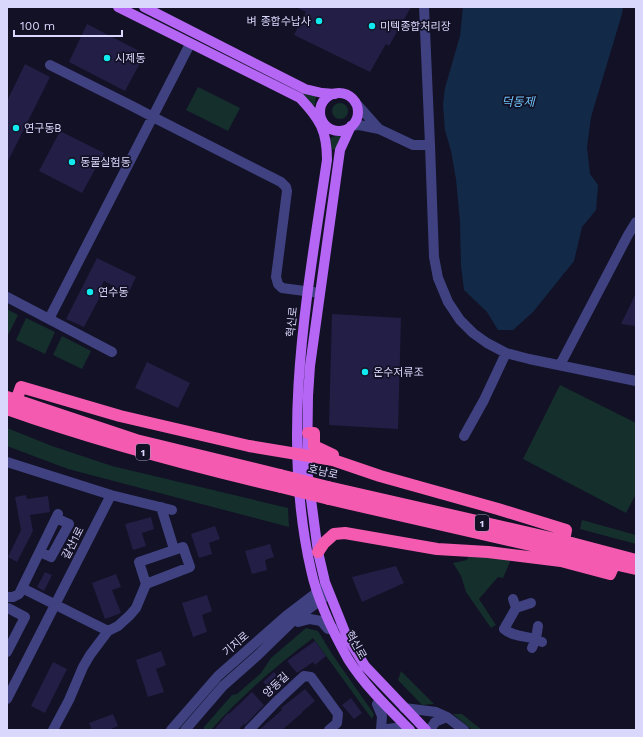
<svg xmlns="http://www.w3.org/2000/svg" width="643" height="737" font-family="'Work Sans','Noto Sans KR',sans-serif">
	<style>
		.green { fill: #142f2c }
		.water { fill: #122a48 }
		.building { fill: #231e45 }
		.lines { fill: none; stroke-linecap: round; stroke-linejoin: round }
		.minor { stroke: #3f4181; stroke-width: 10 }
		.major { stroke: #b566f5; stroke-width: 10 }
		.highway { stroke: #f45bb0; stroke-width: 12 }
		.highway-bridge { stroke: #f45bb0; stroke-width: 12 }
		.poi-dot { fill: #11eaef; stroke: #131125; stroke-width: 1.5 }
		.labels { text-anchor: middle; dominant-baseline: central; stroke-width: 3.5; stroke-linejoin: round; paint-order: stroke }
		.shield { fill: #131125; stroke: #9e9cbc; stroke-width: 1 }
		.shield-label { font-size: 10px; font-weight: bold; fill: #d9d8fc }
		.poi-label { font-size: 11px; fill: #d9d8fc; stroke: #131125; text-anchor: start }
		.street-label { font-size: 11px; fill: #d9d8fc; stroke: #131125 }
		.water-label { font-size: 12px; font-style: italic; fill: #6dc0f5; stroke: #131125 }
	</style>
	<rect width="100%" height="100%" fill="#131125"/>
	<path class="green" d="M198,87L240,108L228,131L186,110Z
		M303,91L316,96L315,105L314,106L301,95Z
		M332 111a8 8 0 1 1 16 0a8 8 0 1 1-16 0Z
		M341,135L337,150L331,149L330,139L332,137Z
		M7,309L18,315L7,337Z
		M26,318L55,332L45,354L16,340Z
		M62,336L91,351L82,369L53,355Z
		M560,385L636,423V494L626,513L523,459Z
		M7,428L52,446L112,466L288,508L289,527L68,469L7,446Z
		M582,520L636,535V544L580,529Z
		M470,553L512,557L503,578L498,577L479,599L496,625L491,628L466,592L461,576L453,563L467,560Z
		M306,628L318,631L332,654L374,714L372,719L313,638C277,665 241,696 211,730H204V727L232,695L237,694L261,673L271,658Z
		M401,671L434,704L422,705L398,680Z
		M453,714H462L482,730H472Z"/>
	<path class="water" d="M463,7H623L622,14L591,117L587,147L590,174L598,185L596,210L582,227L574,261L533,312L513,330H498L487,312L464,290L461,265L460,222L456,179L451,151L445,130L443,105L445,88L460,36Z"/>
	<path class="building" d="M296,7H411L389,46L386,44L370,72L294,35L306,12Z
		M87,24L145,54L125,91L69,62Z
		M25,64L50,77L7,163V101Z
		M60,131L104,153L82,193L39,171Z
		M97,258L136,277L128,294L104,281L99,291L102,293L84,327L66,319Z
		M636,293V326L621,324Z
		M332,314L401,318L398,429L329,425Z
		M147,362L190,383L178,408L135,388Z
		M26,495L27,499L48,496L50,512L30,515L33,531L17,562L8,557L21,530L15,497Z
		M151,517L154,529L142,533L146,546L133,550L125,524Z
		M215,526L220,539L209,543L212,554L199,558L191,534Z
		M270,544L274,557L265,560L267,570L252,574L245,551Z
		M396,566L404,583L362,602L352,577Z
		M45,572L52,575L44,591L37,587Z
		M116,574L121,587L112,590L121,613L105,619L92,583Z
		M207,595L212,611L202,615L207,632L193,637L182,603Z
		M315,641L326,656L315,665L313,662L297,673L287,661Z
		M161,651L166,665L156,669L164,692L148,697L136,660Z
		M53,662L67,669L45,713L31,706Z
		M274,672L285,684L274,694L263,682Z
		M305,689L315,701L302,712V713L282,730H259L282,710L281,708Z
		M252,692L264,705L245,725L244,724L238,730H214L228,713L229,714Z
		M351,698L362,713L354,719L342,705Z
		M113,714L118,726L109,730H92L89,723Z"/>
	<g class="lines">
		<path class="minor" d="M424,7L430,145
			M50,65L132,106L153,117L281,182L286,187L287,191L276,277L278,284L282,288L320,293
			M355,102L379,129
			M351,126L359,125L379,129L413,145H430L434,257L438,278L448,302L460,320L473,333L487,343L506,353L529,359L636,381
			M7,297L112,352
			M49,319L190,44
			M560,365L628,235L636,222
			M464,436L484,400L506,353
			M7,462L111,495L172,510
			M161,507L174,549
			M40,552L51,557L69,524L56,518
			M22,588L108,631
			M7,597H13L19,594L58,514
			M513,599L516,608L504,629C514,638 530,635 542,642
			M516,608L531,603
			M295,619L298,622L310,619L321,621L328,629L333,628
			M532,648L536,639L538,626
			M7,652L25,617L8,608
			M7,699L111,495
			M381,701L377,704L382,716L381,730
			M404,708L436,712L447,717L464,730
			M53,730L69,700L83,667L90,655L108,631L118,626L130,615L136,608L146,584L139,562L183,547L190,567L146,584
			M171,730L218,676L286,616L324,587
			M185,730L223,686L258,655L295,619L329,594
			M249,730L277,701L304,676L311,677L338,714L337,723L329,730
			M381,730L395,728L410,730
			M430,730L435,722L447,717"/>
		<path class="major" d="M118,7L300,98C320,119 327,131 327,160C307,295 280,435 311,570C317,598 334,634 348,659C365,686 388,708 410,730
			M144,7L305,89L322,93L335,94
			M320 112a19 19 0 1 1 38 0a19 19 0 1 1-38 0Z
			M351,126L340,150L310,366L308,396L307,469L318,552L325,582L347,637L365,666L426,730"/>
		<path class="highway" d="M7,397L136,440L280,475
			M16,401L21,387L120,416L249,446L333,460L380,476L498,509L566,530L564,541
			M7,409C97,441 188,465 281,487
			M308,433H314V446L333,455V457
			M328,487L564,541L636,560
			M329,499L636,569
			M318,552L324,543L334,534L345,533L437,549L488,552L561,561L610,574L614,565"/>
		<path class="highway-bridge" d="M280,475L328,487
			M281,487L329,499"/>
	</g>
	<g class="poi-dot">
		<circle cx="319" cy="21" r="4"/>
		<circle cx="372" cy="26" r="4"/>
		<circle cx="107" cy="58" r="4"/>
		<circle cx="16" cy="128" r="4"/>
		<circle cx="72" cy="162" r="4"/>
		<circle cx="90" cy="292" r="4"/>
		<circle cx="365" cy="372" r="4"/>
	</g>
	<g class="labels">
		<g class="shield">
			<rect x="136" y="444" width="14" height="16" rx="3"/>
			<rect x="475" y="515" width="14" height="16" rx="3"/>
		</g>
		<g class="shield-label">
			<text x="143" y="452">1</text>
			<text x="482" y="523">1</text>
		</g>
		<g class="poi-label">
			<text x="311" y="21" text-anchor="end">벼 종합수납사</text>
			<text x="380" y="26">미텍종합처리장</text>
			<text x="115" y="58">시제동</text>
			<text x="24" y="128">연구동B</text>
			<text x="80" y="162">동물실험동</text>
			<text x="98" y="292">연수동</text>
			<text x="373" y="372">온수저류조</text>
		</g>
		<g class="street-label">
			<text transform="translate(292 322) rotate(-84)">혁신로</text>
			<text transform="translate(323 472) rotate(13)">호남로</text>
			<text transform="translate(73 543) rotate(-63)">갈산1로</text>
			<text transform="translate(236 644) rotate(-41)">기지로</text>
			<text transform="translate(356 645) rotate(60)">혁신로</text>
			<text transform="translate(276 685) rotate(-43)">양동길</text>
		</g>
		<g class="water-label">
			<text x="518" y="102">덕동제</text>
		</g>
	</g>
	<rect width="643" height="737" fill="none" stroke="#d9d8fc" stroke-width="16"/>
	<path d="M14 30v6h108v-6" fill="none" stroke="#d9d8fc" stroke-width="2"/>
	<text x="20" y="30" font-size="12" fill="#d9d8fc" stroke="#131125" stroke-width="3" paint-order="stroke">100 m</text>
</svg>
